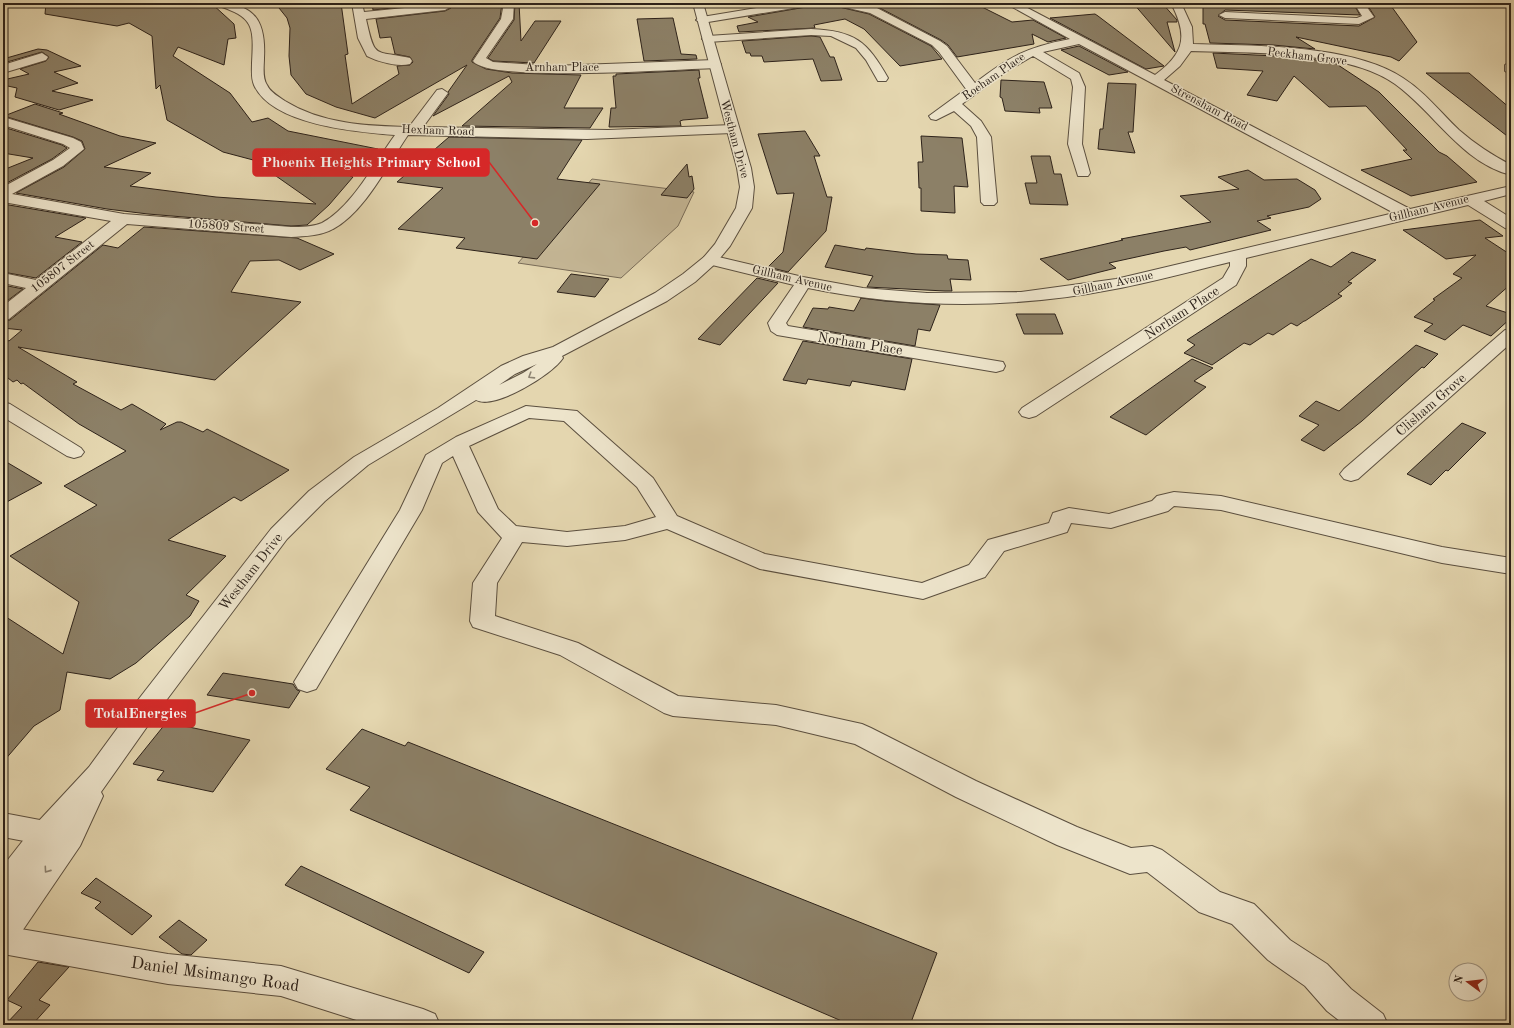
<svg xmlns="http://www.w3.org/2000/svg" width="1514" height="1028" font-family="'Old Standard TT',serif">
	<style>
		.green { fill: #c5b796; stroke: #796c58 }
		.building { fill: #8c8067; stroke: #2d221a }
		.lines { fill: none; stroke-linecap: round; stroke-linejoin: round }
		.minor-casing { stroke: #5b4f3f; stroke-width: 2 }
		.tertiary-casing { stroke: #5b4f3f; stroke-width: 2 }
		.minor { fill: #ede4cb; fill-rule: evenodd }
		.tertiary { fill: #ede4cb; fill-rule: evenodd }
		.oneway { stroke: #8d8372 }
		.labels { text-anchor: middle; dominant-baseline: central; stroke-width: 3; stroke-linejoin: round; paint-order: stroke }
		.far-street-label { font-size: 12px; fill: #2d221a; stroke: #ede4cb }
		.street-label { font-size: 14px; fill: #2d221a; stroke: #ede4cb }
		.near-street-label { font-size: 17px; fill: #2d221a; stroke: #ede4cb }
		.leader { fill: none; stroke: #d62828; stroke-width: 1.5 }
		.callout-dot { fill: #d62828; stroke: #ede4cb; stroke-width: 1.5 }
		.callout { fill: #d62828; stroke: #d62828; stroke-width: 1.5 }
		.callout-label { font-size: 15px; text-anchor: middle; font-weight: bold; fill: #fff }
	</style>
	<rect width="100%" height="100%" fill="#e4d6af"/>
	<filter id="stains"><feTurbulence type="fractalNoise" baseFrequency=".005" numOctaves="4"/><feColorMatrix values="0 0 0 0 .2 0 0 0 0 .09 0 0 0 0 .02 0 0 0 .5 -.17"/></filter>
	<radialGradient id="worn" r=".72"><stop offset=".6" stop-color="#630" stop-opacity="0"/><stop offset="1" stop-color="#630" stop-opacity=".3"/></radialGradient>
	<path class="green" d="M592,179L694,192L678,226L621,278L518,263Z"/>
	<path class="building" d="M46,3H211L234,24L236,38L228,39L224,65L178,47L173,56L230,93L252,122L268,118L288,131L378,149L350,176L353,177L329,205L307,225L291,226L148,214L107,209L16,193L64,167L85,149L82,141L73,137L4,116L35,104L63,113L59,114L120,136L156,143L104,167L151,173L130,186L216,197L316,204L256,162L257,161L223,152L167,120L160,85L156,89L152,36L129,23L117,26L45,14Z
		M275,3H341L348,54L345,55L352,104L399,74L397,66L410,65L413,62L410,57L395,54L391,37L380,38L376,19L445,11L451,8L446,3H502L500,18L472,60V62L486,69L512,73L581,75L564,108H603L590,128L462,126L512,82L509,76L433,116L449,94L448,92L467,65L375,118L336,107L306,94L291,75L289,56L290,28L287,18Z
		M372,3H440L373,10Z
		M515,3H519L521,41L535,21H561L534,63L493,61L488,58L514,20Z
		M812,3H833L835,6L869,14L931,46L942,59L900,66L864,29L845,19L814,25L815,28L739,32L737,26L758,22L748,17L806,7Z
		M862,3H974L1012,22L1033,20L1066,38L1048,42L1032,34L1034,44L957,57L948,45L941,40L878,7Z
		M1133,3H1162L1177,20V22H1167L1175,52Z
		M1203,3H1353L1360,15L1225,10L1218,16L1225,20L1359,26L1375,17L1366,3H1389L1417,42L1399,61L1391,57L1296,37L1315,49L1273,45L1210,43L1205,24H1203Z
		M1095,14L1098,16L1164,66L1146,69L1050,18Z
		M673,18L681,54L696,55L697,59L644,61L637,19Z
		M811,36L820,37L830,57H834L842,80L821,81L813,59L764,62L762,56H751L750,53H746L742,41Z
		M1079,46L1128,72L1109,75L1061,50Z
		M38,49L47,50L81,66L54,72L78,83L52,91L93,100L59,110L15,97L17,88L3,85V80L29,74L20,69L46,61L49,57L42,52L7,62L3,59Z
		M1213,53L1297,57L1335,63L1379,92L1439,152L1447,156L1477,182L1411,196L1361,170L1412,159L1403,150H1407L1366,106L1329,107L1294,76L1277,101L1247,95L1263,71L1217,68Z
		M699,70L700,78H698L708,118L683,120L680,121L681,126L609,127L611,108H616L613,76H616V74Z
		M1426,73H1469L1511,109V139Z
		M1001,80L1044,82L1052,108H1039L1040,113L1005,111L1002,98L1000,97Z
		M1108,83L1136,84L1133,132H1128L1135,153L1098,149L1100,129H1103Z
		M3,127L62,145L67,148L52,159L3,185V170L33,158L3,153Z
		M805,131L820,156H814L827,197H832L826,231L788,272L768,267L783,252L794,193L777,194L758,134Z
		M921,136L962,138L968,187L954,186L955,213L921,211V188H919L918,162H923Z
		M449,137L582,140L557,179L600,184L537,259L456,248L465,238L398,229L443,188L397,182Z
		M1031,156H1050L1054,174H1061L1068,205L1030,204L1025,183H1037Z
		M687,164L689,177L692,176L694,189L687,198L661,195Z
		M1248,170L1264,180L1297,179L1315,190L1321,199L1309,207L1267,216L1271,218L1257,221L1271,230L1190,250L1186,247L1164,251L1109,263L1116,268L1068,280L1040,259L1123,240L1121,239L1211,222L1180,196L1239,189L1218,177Z
		M3,204L86,218L55,237L82,242L36,278L3,272Z
		M1480,220L1503,236L1485,238L1511,255V284L1486,306L1511,314V318L1491,336L1463,325L1445,340L1424,331L1433,324L1414,317L1435,300L1433,299L1462,278L1453,274L1476,255L1446,259L1403,230Z
		M144,227L297,238L334,254L300,270L279,260L250,261L231,292L301,302L215,380L18,347L77,382L73,384L121,410L132,404L166,424L160,430L177,422H181L203,432L207,429L289,470L241,501L234,497L168,540L226,556L186,595L199,601L190,616L136,663L110,679L67,672L60,710L34,726L3,762V615L63,654L79,602L10,556L97,505L64,486L126,451L79,424L23,383L21,384L17,380L13,382L3,374V338L9,341L22,330L3,328V321L10,320L103,245L118,248Z
		M835,245L865,250L866,248L916,254L947,255L948,259L968,260L971,280L950,279L952,291H945L867,287L873,276L825,267Z
		M1352,252L1376,260L1348,282L1352,283L1338,294L1342,296L1305,321H1304L1297,326L1291,323L1273,335L1268,333L1250,345L1244,343L1212,365L1184,353L1195,345L1187,340L1311,259L1331,267Z
		M571,274L609,279L595,297L557,292Z
		M757,278L778,283L720,345L698,339Z
		M3,285L23,289L3,304Z
		M861,298L885,301L940,305L930,331L918,329L915,346L803,327L813,308L828,309L829,307L854,311Z
		M1016,314H1055L1063,334H1024Z
		M803,341L912,359L905,390L852,381L850,386L808,379L806,384L783,380Z
		M1416,345L1438,354L1424,368L1422,367L1362,421L1324,451L1301,440L1319,425L1299,416L1316,401L1339,411Z
		M1192,359L1213,368L1194,381L1206,387L1146,435L1110,417Z
		M1462,423L1486,433L1448,471L1446,470L1431,485L1407,474Z
		M3,460L42,483L3,504Z
		M223,673L293,684L297,690L300,691L289,708L207,695Z
		M166,723L189,727L250,740L213,792L157,780L164,771L133,764Z
		M362,729L405,746L408,742L937,953L910,1025H851L350,810L370,787L326,769Z
		M301,866L484,952L469,973L285,885Z
		M96,878L117,892L152,916L132,935L95,908L101,902L81,893Z
		M179,920L207,940L191,955L182,954L159,937Z
		M38,962L69,967L39,1000L50,1005L32,1025H5L22,1007L7,1000Z"/>
	<g class="lines">
		<defs>
			<path id="minor" d="M215,3C254,3 266,20 264,58C264,66 262,78 267,85C270,92 279,97 285,101C322,124 367,126 409,127L437,90L442,89L448,93L423,127L608,130L732,125L737,126L739,129L737,132L732,133L587,139L408,135C388,164 365,212 333,229C321,236 305,236 291,237L127,224L9,319L3,320V306L26,288L3,283V273L36,280L111,221L3,202V187L53,160L70,148L63,144L3,125V117L73,138L81,142L84,149L63,166L12,194L124,214L291,227C301,227 313,227 322,223C352,207 375,162 395,135C356,132 272,125 254,85C251,78 252,70 252,63C254,26 254,17 216,5Z
				M352,3H362L364,12L445,4L450,7L445,10L366,19C375,60 374,50 410,58L412,61L410,64C397,67 379,62 367,56L358,38Z
				M504,3H514L513,19L486,58L493,62L551,66L715,60L721,64L715,68C681,69 488,83 473,61L501,19Z
				M786,3H811L806,6L702,23L696,20L702,17Z
				M834,3H855L877,8L940,41L947,46L975,83C1009,57 1027,47 1070,39L1005,3H1018L1155,75C1185,53 1188,36 1171,3H1181L1192,27L1193,44C1254,46 1351,44 1403,78C1425,92 1440,112 1459,130C1475,144 1492,155 1511,165V175C1462,163 1434,112 1395,84C1348,50 1248,53 1191,51L1180,66L1164,80L1410,209L1511,186V194L1484,201L1511,218V230L1505,228L1468,205L1246,258V266L1236,285L1036,416L1029,418L1022,416L1019,412L1022,408L1223,278L1230,266V262C1192,271 1153,282 1115,289C1014,309 910,309 808,288L786,323L788,326L1003,362L1005,366L1003,370L996,372L777,335L771,331L768,323L794,285L704,263L702,260L704,257L710,255L803,277L863,288L927,293L1021,292L1116,279L1394,213L1079,44L1043,52L1079,73L1085,87L1082,144L1090,173L1088,176H1078L1068,144L1073,87L1071,79L1033,56L1007,71L962,104L981,121L991,137L997,202L994,205H984L981,202L977,137L971,126L954,111L936,120L931,119L929,116L966,89L939,52L932,45L870,13L835,5Z
				M1354,3H1364L1374,17L1359,24L1225,18L1219,15L1225,12L1357,18L1362,16Z
				M811,29C855,31 867,41 888,78L886,81H878L866,60L856,48L831,36L811,35L708,42L702,39L708,36Z
				M42,53L48,57L46,60L3,73V65Z
				M1511,61V75L1505,71V65Z
				M1511,329V343L1358,479L1351,481L1344,479L1340,474L1344,469L1505,330Z
				M3,402L10,404L81,448L84,452L81,456L74,458L67,456L3,417Z
				M526,406L577,411L653,478L677,516L765,554L922,583L969,565L988,540L1049,523L1053,513L1069,508L1109,514L1152,501L1157,496L1174,492L1221,496L1442,547L1511,558V574L1442,563L1221,510L1174,506L1168,511L1111,528L1071,523L1067,532L1004,551L985,577L923,599L760,569L667,529L625,540L567,546L522,542L497,583L495,616L578,643L678,696L776,705L862,724L871,728L976,781L1077,827L1131,848L1152,846L1162,850L1220,892L1254,904L1290,940L1327,964L1351,989L1383,1014L1388,1025H1345L1327,1011L1305,986L1268,960L1232,924L1199,912L1147,872L1130,874L1057,845L956,797L855,744L776,725L673,716L664,713L560,655L473,627L470,621L473,583L502,538L478,512L453,456L442,463L422,510L316,689L307,692L298,689L294,682L400,510L426,455L456,437ZM529,418L564,421L637,487L656,517L625,526L567,532L516,526L498,509L469,446Z
				M3,813L61,824L71,827L76,836L71,845L61,848L3,837Z
				M3,926L168,954L281,966L423,1009L435,1014L440,1025H372L281,996L168,984L3,954Z"/>
			<path id="tertiary" d="M693,3H703L751,168L754,187L752,208L730,246L716,263L695,282L667,301L562,356L563,358C552,375 494,410 476,400L368,465L325,501L287,539L156,714L101,792L103,796L80,846L14,943L3,947V908L8,900L3,902V866L36,824L89,767L138,700L271,529L309,491L354,457L438,408L501,366L523,356L553,347L655,293L683,274L704,257L715,244L736,208L740,187L737,168ZM537,364L523,373L499,385L515,374Z"/>
		</defs>
		<use href="#minor" class="minor-casing"/>
		<use href="#tertiary" class="tertiary-casing"/>
		<use href="#minor" class="minor"/>
		<use href="#tertiary" class="tertiary"/>
	</g>
	<defs><path id="oneway-chevron" d="M-2-3.5L2.5 0L-2 3.5" fill="none" stroke-width="1.6" stroke-linecap="round" stroke-linejoin="round"/></defs>
	<g class="oneway">
		<use href="#oneway-chevron" transform="translate(531 376) rotate(148)"/>
		<use href="#oneway-chevron" transform="translate(47 870) rotate(125)"/>
	</g>
	<g class="labels">
		<g class="far-street-label">
			<text transform="translate(1307 57) rotate(7)">Peckham Grove</text>
			<text x="562" y="68">Arnham Place</text>
			<text transform="translate(994 77) rotate(-35)">Roeham Place</text>
			<text transform="translate(1209 108) rotate(28)">Strensham Road</text>
			<text transform="translate(438 131) rotate(2)">Hexham Road</text>
			<text transform="translate(734 139) rotate(75)">Westham Drive</text>
			<text transform="translate(1429 209) rotate(-14)">Gillham Avenue</text>
			<text transform="translate(226 227) rotate(4)">105809 Street</text>
			<text transform="translate(63 267) rotate(-38)">105807 Street</text>
			<text transform="translate(792 279) rotate(13)">Gillham Avenue</text>
			<text transform="translate(1113 284) rotate(-12)">Gillham Avenue</text>
		</g>
		<g class="street-label">
			<text transform="translate(1182 313) rotate(-33)">Norham Place</text>
			<text transform="translate(860 344) rotate(9)">Norham Place</text>
			<text transform="translate(1431 405) rotate(-41)">Clisham Grove</text>
			<text transform="translate(251 572) rotate(-52)">Westham Drive</text>
		</g>
		<g class="near-street-label">
			<text transform="translate(215 975) rotate(8)">Daniel Msimango Road</text>
		</g>
	</g>
	<path class="leader" d="M535 223L489 162M252 693L195 713"/>
	<g class="callout-dot">
		<circle cx="535" cy="223" r="4"/>
		<circle cx="252" cy="693" r="4"/>
	</g>
	<g class="callout">
		<rect x="253" y="149" width="236" height="27" rx="4"/>
		<rect x="86" y="700" width="109" height="27" rx="4"/>
	</g>
	<g class="callout-label">
		<text x="371" y="167">Phoenix Heights Primary School</text>
		<text x="140" y="718">TotalEnergies</text>
	</g>
	<rect width="1514" height="1028" fill="none" stroke="#e4d6af" stroke-width="16"/>
	<rect x="4" y="4" width="1506" height="1020" fill="none" stroke="#2d221a" stroke-width="2"/>
	<rect x="8" y="8" width="1498" height="1012" fill="none" stroke="#2d221a"/>
	<g transform="translate(1468 982) rotate(285)"><circle r="19" fill="#ede4cb" stroke="#a09684"/>
	<path d="M0-3L7 15L0 10L-7 15Z" fill="#8f2418"/>
	<text y="-6" font-size="11" font-weight="bold" text-anchor="middle" fill="#2d221a">N</text>
	</g>
	<rect width="100%" height="100%" filter="url(#stains)"/>
	<rect width="100%" height="100%" fill="url(#worn)"/>
</svg>
